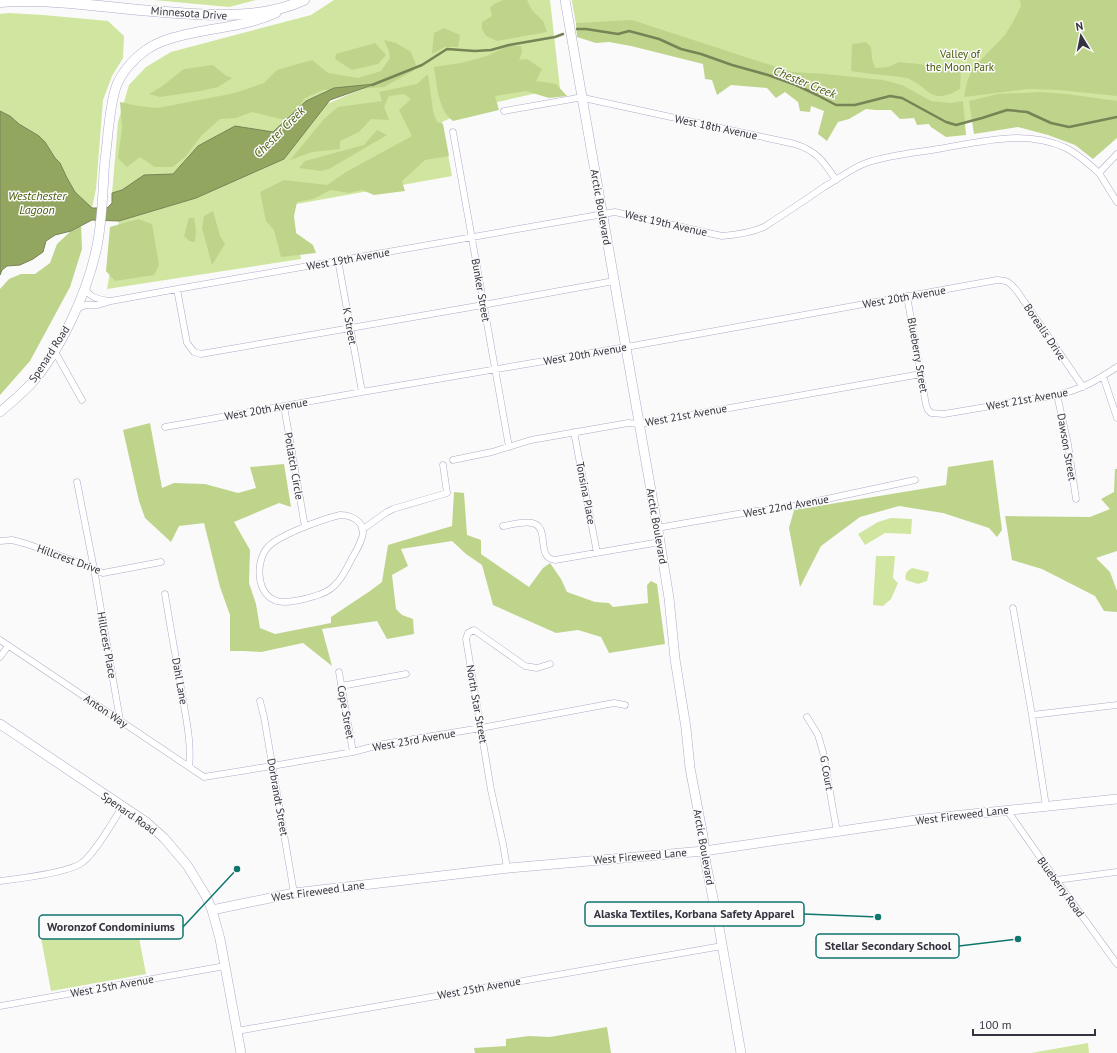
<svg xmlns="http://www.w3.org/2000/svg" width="1117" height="1053" font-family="'PT Sans',sans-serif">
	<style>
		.green { fill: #d0e59f }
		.forest { fill: #bed48b }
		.water { fill: #92a660; stroke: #768456 }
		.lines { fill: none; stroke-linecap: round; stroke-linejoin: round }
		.stream { stroke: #768456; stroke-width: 2.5 }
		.street-casing { stroke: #afabc8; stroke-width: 7 }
		.secondary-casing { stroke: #afabc8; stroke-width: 10 }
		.primary-casing { stroke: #afabc8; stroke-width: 11 }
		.street { stroke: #fff; stroke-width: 6 }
		.secondary { stroke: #fff; stroke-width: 9 }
		.primary { stroke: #fff; stroke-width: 10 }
		.labels { text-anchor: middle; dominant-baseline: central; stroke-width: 3; stroke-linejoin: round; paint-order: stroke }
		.street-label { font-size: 11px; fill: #35333f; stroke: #fafafa }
		.park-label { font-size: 11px; fill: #475905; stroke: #fafafa }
		.water-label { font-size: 12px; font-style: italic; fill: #4b5d0c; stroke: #fafafa }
		.leader { fill: none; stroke: #0f766e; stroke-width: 1.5 }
		.callout-dot { fill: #0f766e; stroke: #fafafa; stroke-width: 1.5 }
		.callout { fill: #fafafa; stroke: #0f766e; stroke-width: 1.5 }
		.callout-label { font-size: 12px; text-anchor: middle; font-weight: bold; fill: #35333f }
	</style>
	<rect width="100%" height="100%" fill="#fafafa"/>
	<path class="green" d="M154,0H256L229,7Z
		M334,0H550L560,88L475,107L442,122L452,176L291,205L301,259L107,289L119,221L196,198L284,159L327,104L373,84L334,88L267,138L190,155L173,174L144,175L122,190L112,193L115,159L118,122L129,85L146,67L171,52L311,15Z
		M572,0H1117V117L982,118L956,125L577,29L572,2Z
		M9,13L43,15L108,21L124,36L123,58L112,76L103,100L96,189L92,208L75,192L67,178L60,163L55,158L45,142L39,136L19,124L10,116L0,111V14Z
		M891,518L912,519L911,534L885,533L865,545L858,534L878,522Z
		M876,556H895L893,578L898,583L891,599L883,606L873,605Z
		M912,568L929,572L927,581L918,584L906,580C904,574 907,571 912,568Z
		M136,922L146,974L51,991L41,938Z
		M1088,1043L1089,1053H1031Z"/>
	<path class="forest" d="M503,0H527L532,10L543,21L547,32L497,41L486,36L482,29V22L492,16L490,8L494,4Z
		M1020,0H1117V96L1059,90L1028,89L964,97L967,82L972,69L1005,35L1013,22L1021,6Z
		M632,20L792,72L825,74L883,80L902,85L931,101L950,103L963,101L966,135L946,137L931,127L929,124L917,125L914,118L900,119L891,110H875L866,109L849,119L838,122L827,141L818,134L824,111L811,106L810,112L800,111L798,102L785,92L776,98L767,88L731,85L717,95L712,80L705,79L703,64L631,46L609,42L596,43L577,37L576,23Z
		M444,28L460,35L458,47H445L432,54L434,33Z
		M384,40L396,43L411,52L416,65L413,71L384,87L343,90H323L305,98L289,121L252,112L236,118L220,119L201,136L186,156L173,167H155L140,157L127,167L118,158L122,128L120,102L138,106L158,108L230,94L241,91L264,83L277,70L312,60L328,73L358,78L381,71L390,58L389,51Z
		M866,42L871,47L872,59L875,68L888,67L899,62L957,68L961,69L960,89C930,106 931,88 907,78C903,77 897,77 892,76C878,75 865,73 851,71L852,44Z
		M375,43L386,55L378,64L352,70L335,59L336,54Z
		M508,46H521L522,52L519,60L527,59L542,69L536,81L556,84L567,96L549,98L526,91L495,96L499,110L453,121C438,110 437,85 434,67L461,63L487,56Z
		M213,65L225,75L232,78L218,87L200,91L160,97L149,94L161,87L184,69Z
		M428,74L433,111L437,122L443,124L449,156L425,160L402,181L405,191L374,195L362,190L349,193L331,190L313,199L297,202L294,216L296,233L313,245L316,253L281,257L274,230L266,221L260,192L284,180L327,185L346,172L412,136L399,110L411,99L404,94L389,96L384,107L389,120L371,119L359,132L340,141V149L312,152L290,160L324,119L338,107L382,101L379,92L417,84Z
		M1040,92L1067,94L1117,101V138L1093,159L1075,145L1048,135L1018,127L974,134L969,101L998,94Z
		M377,130L387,135L329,169L321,171L299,168L305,161L364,145Z
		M213,211L220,236L225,244L212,265L202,228L204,216Z
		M189,218H194L196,230L195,242L189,241L184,236Z
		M138,219L152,224L159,265L154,275L115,281L106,271L110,227Z
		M81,226L82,249L70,287L30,361L0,395V289L9,279L21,274H35L50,263L57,244L71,231Z
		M150,423L162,488L174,483L205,484L238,493L256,488L250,467L284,464L291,507L279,503L234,522L250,550L249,583L256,604L260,628L275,634L331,623V617L370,591L382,582L388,545L452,526L454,492L464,493L467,535L481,540V554L529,587L543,568L550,563L561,579L567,592L595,602L609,603L613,607L648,603L647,585L651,581L657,584L665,644L609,653L601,637L578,630L556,633L493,605L482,565L466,554L452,541L401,549L408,566L392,575L396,609L402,615L413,619L414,634L387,639L377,621L322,629L332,666L303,643L261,652L244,651H230V615L220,587L204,523L179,526L171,542L145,518L139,501L123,430Z
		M993,460L1002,530L997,537L989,528L943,513L899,506L860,517L821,546L800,587L789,528L794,510L946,485L948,467Z
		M1115,469H1117V551L1096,558L1110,572L1117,591V612L1104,611L1095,596L1042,569L1012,560L1005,516L1090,517L1110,509L1101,499L1114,492Z
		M607,1027L611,1053H475L474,1048L506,1046V1039L529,1036L550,1037Z"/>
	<path class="water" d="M375,84L330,100L284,159L196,198L119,221L92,220L71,231L55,235L46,241L43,252L33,259L20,265L7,266L2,270L0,275V111L10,116L19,124L39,136L45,142L55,158L60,163L67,178L75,192L92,208H107L112,203V193L122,190L144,175L173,174L198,146L235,126L273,132L306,101L334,88Z"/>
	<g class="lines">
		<path class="stream" d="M577,29H586L618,34L629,31L659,39L681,49L701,54L732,65L768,75L796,85L817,95L836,105H855L890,96L902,98L946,122L956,125L982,118L1007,110L1027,112L1051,123L1069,127L1117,117
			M372,85L422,65L447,49L475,51L491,50L509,45L555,37L563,34"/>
		<defs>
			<path id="street" d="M504,111L572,99L582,97L588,99L795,144C817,151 824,162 836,180
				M453,132L509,447
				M1099,173L1117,202
				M338,260L362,392
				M85,287C89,298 98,299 109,301
				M177,289L187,343L194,352L201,354L483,305L614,281
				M907,296L926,405L928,410L931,413L944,414L1057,395C1082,389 1096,381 1117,367
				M76,309L86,305H98L111,301L177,289L615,212L722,236C737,235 750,233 764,227C784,214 804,201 824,187C838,179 852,168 866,163C889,155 914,153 938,149C980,142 1025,129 1066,148C1078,154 1089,164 1099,173L1117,154
				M54,350L82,400
				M1103,376L1117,418
				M1057,395L1068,444L1076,499
				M284,406L305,527
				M165,427L362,392L632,346L997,280C1008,280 1010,283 1017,291L1083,387
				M574,432L597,553
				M453,460L492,452L531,440L628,423L639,424L921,374
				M77,482L94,569L120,720
				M340,515C350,515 363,520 363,533C362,542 356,551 352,558C347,568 342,579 334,586C329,591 322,594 315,596C306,599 286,604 277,601C256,595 255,561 268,547C279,535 323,519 340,515Z
				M503,526C512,525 523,521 532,523C551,527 535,558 555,560L660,542
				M657,528L749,512L794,506L915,480
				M362,529L366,527L387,512L393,509L447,493L443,465
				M0,541L12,540L27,544L72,560L103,573L161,562
				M165,594C170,626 176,657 181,688C185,714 192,741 189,767
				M1013,608L1032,715L1046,806
				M0,640L204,777L272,766L353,752L383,744L481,728L614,703L625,705
				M0,657L8,646
				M339,672L353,752
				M341,686L406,674
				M260,701L264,717L294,893
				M1032,715L1117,705
				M807,717L818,735L823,752L837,832
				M1007,810L1056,880L1117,964
				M507,868L503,844L491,790L466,639L468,633L474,630L525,666L537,668L550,664
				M1056,880L1117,872
				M0,881C17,879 72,872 83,862C97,850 112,823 122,807
				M0,1006L225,966
				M237,1031L722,946"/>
			<path id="secondary" d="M565,0L660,542L669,598L675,659L686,728L690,768L703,836L706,864L720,933L741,1053
				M0,412C11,403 21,394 31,384C61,350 88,291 97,246C102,221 103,196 104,171C105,158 107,145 108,132C110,117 111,102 116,87C121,73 133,59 146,50C160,40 177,36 193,33C221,27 250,25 276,13
				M0,724L146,822L164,838L187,865L206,896L212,910L220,939L241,1053
				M212,910L294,893L509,868L704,851L923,819L1117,799"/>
			<path id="primary" d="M0,2C23,0 47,1 70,3C111,7 152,12 194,14C232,16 269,16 304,0"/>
		</defs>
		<use href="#street" class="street-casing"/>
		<use href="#secondary" class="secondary-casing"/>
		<use href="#primary" class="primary-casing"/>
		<use href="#street" class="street"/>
		<use href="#secondary" class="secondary"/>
		<use href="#primary" class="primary"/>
	</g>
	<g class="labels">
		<g class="street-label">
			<text transform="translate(189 13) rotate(4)">Minnesota Drive</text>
			<text transform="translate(716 127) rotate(12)">West 18th Avenue</text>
			<text transform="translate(601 207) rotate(80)">Arctic Boulevard</text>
			<text transform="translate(666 223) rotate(13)">West 19th Avenue</text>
			<text transform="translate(348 259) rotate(-10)">West 19th Avenue</text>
			<text transform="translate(481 290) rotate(80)">Bunker Street</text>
			<text transform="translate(904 297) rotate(-10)">West 20th Avenue</text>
			<text transform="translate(350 326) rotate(80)">K Street</text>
			<text transform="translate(1045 332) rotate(56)">Borealis Drive</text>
			<text transform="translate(49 354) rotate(-57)">Spenard Road</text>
			<text transform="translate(585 354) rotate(-10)">West 20th Avenue</text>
			<text transform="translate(918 355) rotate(80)">Blueberry Street</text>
			<text transform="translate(1027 399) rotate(-10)">West 21st Avenue</text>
			<text transform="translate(266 409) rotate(-10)">West 20th Avenue</text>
			<text transform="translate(686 415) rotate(-10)">West 21st Avenue</text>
			<text transform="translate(1067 447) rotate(80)">Dawson Street</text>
			<text transform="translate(294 466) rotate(80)">Potlatch Circle</text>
			<text transform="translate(586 493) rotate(79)">Tonsina Place</text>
			<text transform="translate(786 506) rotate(-10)">West 22nd Avenue</text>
			<text transform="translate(657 526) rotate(80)">Arctic Boulevard</text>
			<text transform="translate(69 559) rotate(20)">Hillcrest Drive</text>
			<text transform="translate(107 645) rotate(80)">Hillcrest Place</text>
			<text transform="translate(180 681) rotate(80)">Dahl Lane</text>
			<text transform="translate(477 704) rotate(80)">North Star Street</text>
			<text transform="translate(106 711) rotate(34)">Anton Way</text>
			<text transform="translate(346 712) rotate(80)">Cope Street</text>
			<text transform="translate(414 740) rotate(-10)">West 23rd Avenue</text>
			<text transform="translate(827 773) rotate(80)">G Court</text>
			<text transform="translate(278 797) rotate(80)">Dorbrandt Street</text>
			<text transform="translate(129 813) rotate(35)">Spenard Road</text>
			<text transform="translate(962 815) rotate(-7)">West Fireweed Lane</text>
			<text transform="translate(704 847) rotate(80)">Arctic Boulevard</text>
			<text transform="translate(640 856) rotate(-5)">West Fireweed Lane</text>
			<text transform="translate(1061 887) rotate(54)">Blueberry Road</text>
			<text transform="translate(318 891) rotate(-8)">West Fireweed Lane</text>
			<text transform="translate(112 986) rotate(-10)">West 25th Avenue</text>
			<text transform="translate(479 988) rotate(-10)">West 25th Avenue</text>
		</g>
		<g class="park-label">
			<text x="960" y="54">Valley of<tspan x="960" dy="13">the Moon Park</tspan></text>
		</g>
		<g class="water-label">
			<text transform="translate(805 82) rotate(22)">Chester Creek</text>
			<text transform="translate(279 132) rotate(-45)">Chester Creek</text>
			<text x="37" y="195">Westchester<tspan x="37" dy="14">Lagoon</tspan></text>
		</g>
	</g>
	<path class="leader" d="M878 917L804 914M237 869L183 927M1018 939L959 946"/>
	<g class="callout-dot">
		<circle cx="878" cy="917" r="4"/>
		<circle cx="237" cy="869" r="4"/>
		<circle cx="1018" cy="939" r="4"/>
	</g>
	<g class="callout">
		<rect x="585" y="902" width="219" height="24" rx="4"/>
		<rect x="39" y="915" width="144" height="24" rx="4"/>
		<rect x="816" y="934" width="143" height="24" rx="4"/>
	</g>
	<g class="callout-label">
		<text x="694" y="918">Alaska Textiles, Korbana Safety Apparel</text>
		<text x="111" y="931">Woronzof Condominiums</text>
		<text x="888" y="950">Stellar Secondary School</text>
	</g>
	<g transform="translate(1081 36) rotate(350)" stroke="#fafafa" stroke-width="3" paint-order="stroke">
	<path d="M0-3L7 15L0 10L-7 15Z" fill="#35333f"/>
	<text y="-6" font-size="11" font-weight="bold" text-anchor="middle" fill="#35333f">N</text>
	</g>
	<path d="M973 1029v6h122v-6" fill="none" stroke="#35333f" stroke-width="2"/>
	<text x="979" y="1029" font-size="12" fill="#35333f" stroke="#fafafa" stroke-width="3" paint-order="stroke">100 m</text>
</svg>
